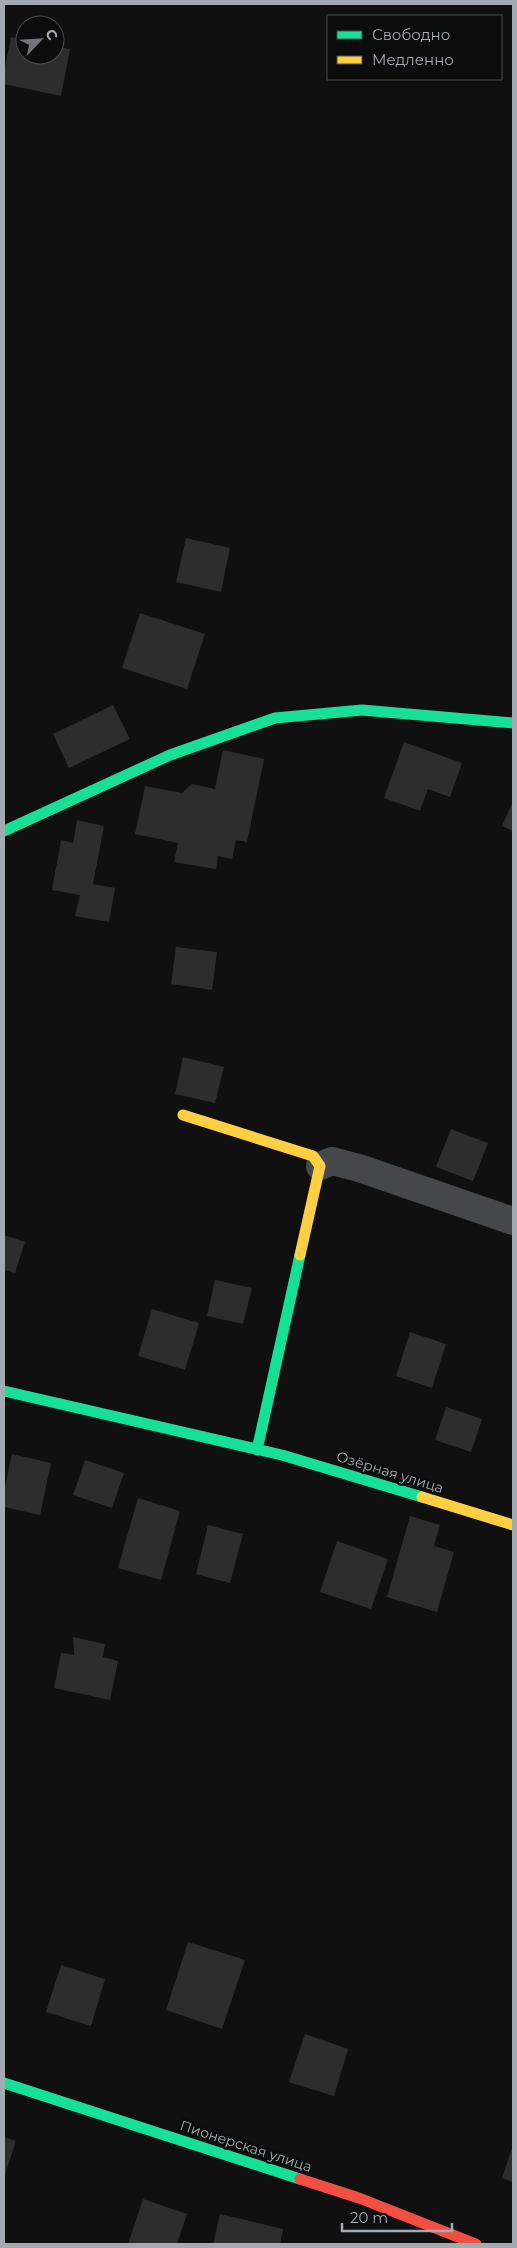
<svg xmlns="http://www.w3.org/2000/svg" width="517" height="2248" font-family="Montserrat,sans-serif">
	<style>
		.building { fill: #2d2d2e }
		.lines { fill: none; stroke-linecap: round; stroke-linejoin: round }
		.street { stroke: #45484a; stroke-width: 28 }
		.fast { stroke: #16e098; stroke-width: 11 }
		.slow { stroke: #ffcf43; stroke-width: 11 }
		.jam { stroke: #f24e42; stroke-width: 11 }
		.labels { text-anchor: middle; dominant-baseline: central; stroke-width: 4.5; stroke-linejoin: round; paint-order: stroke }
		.street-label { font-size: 14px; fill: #a3aab1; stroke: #0b0c0c }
	</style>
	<rect width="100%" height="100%" fill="#101011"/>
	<path class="building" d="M11,37L25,40V55H55V46L70,49L61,96L4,84V72Z
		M186,538L230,548L221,592L176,582Z
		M140,613L205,634L187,689L122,668Z
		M113,705L130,739L69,768L53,734Z
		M404,742L462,763L450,797L428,789L420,811L384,798Z
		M223,750L264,759L247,842L236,840L232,859L218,856L216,869L174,862L178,843L135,834L145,786L182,793L192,784L215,789Z
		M513,801V831L502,826Z
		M77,820L104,826L93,884L115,888L109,922L75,916L80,895L52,890L61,840L73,843Z
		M176,947L217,952L212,990L171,984Z
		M183,1057L224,1067L215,1103L175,1094Z
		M451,1129L488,1143L473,1181L436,1167Z
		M4,1235L25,1242L15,1273L4,1270Z
		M215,1280L252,1288L243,1324L207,1316Z
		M152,1309L199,1323L185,1370L138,1356Z
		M410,1332L446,1344L432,1388L396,1376Z
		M446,1407L482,1419L471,1452L435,1440Z
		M12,1454L51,1463L40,1515L4,1507V1491Z
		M85,1460L124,1473L112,1508L73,1495Z
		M138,1498L180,1511L161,1580L118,1568Z
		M410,1516L440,1525L434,1546L454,1552L437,1612L387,1597Z
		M208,1525L243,1534L230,1583L196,1574Z
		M337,1541L388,1559L371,1609L320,1592Z
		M73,1637L105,1644L103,1657L118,1661L110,1700L54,1688L61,1653L74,1655Z
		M188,1942L245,1960L222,2029L166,2010Z
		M61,1965L105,1979L91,2026L46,2012Z
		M305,2034L348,2049L334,2096L289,2082Z
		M4,2137L16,2141L4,2178Z
		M513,2145V2182L502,2178Z
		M143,2199L187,2214L177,2244H128Z
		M220,2214L283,2229L280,2244H213Z"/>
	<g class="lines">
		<path class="street" d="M320,1166L332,1161L359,1168L513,1221"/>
		<path class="fast" d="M4,831L170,755L275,718L362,710L513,723
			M4,1391L282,1455L422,1497
			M257,1450L300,1255
			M4,2083L300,2179"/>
		<path class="slow" d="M183,1115L313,1156L320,1166L300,1255
			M422,1497L513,1525"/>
		<path class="jam" d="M300,2179L359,2198L476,2244"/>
	</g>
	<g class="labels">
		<g class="street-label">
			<text transform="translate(390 1472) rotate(17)">Озёрная улица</text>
			<text transform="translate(246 2146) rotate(18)">Пионерская улица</text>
		</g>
	</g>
	<rect width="517" height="2248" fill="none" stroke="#a3aab1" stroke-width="10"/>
	<rect x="327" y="15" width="175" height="65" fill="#0b0c0c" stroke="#484b4e"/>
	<rect x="337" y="31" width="25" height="8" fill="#16e098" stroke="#484b4e"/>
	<text x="372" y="40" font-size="15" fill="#a3aab1">Свободно</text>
	<rect x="337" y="56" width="25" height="8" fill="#ffcf43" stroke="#484b4e"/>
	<text x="372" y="65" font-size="15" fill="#a3aab1">Медленно</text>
	<g transform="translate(40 40) rotate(65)"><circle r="24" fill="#0b0c0c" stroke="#484b4e"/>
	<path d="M0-4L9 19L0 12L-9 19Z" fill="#707479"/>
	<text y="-8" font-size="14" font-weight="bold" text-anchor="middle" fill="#a3aab1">С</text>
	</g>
	<path d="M342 2223v8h110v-8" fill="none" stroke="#a3aab1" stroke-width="2.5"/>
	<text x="350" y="2223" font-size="15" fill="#a3aab1" stroke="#0b0c0c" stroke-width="4" paint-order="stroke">20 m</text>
</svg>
